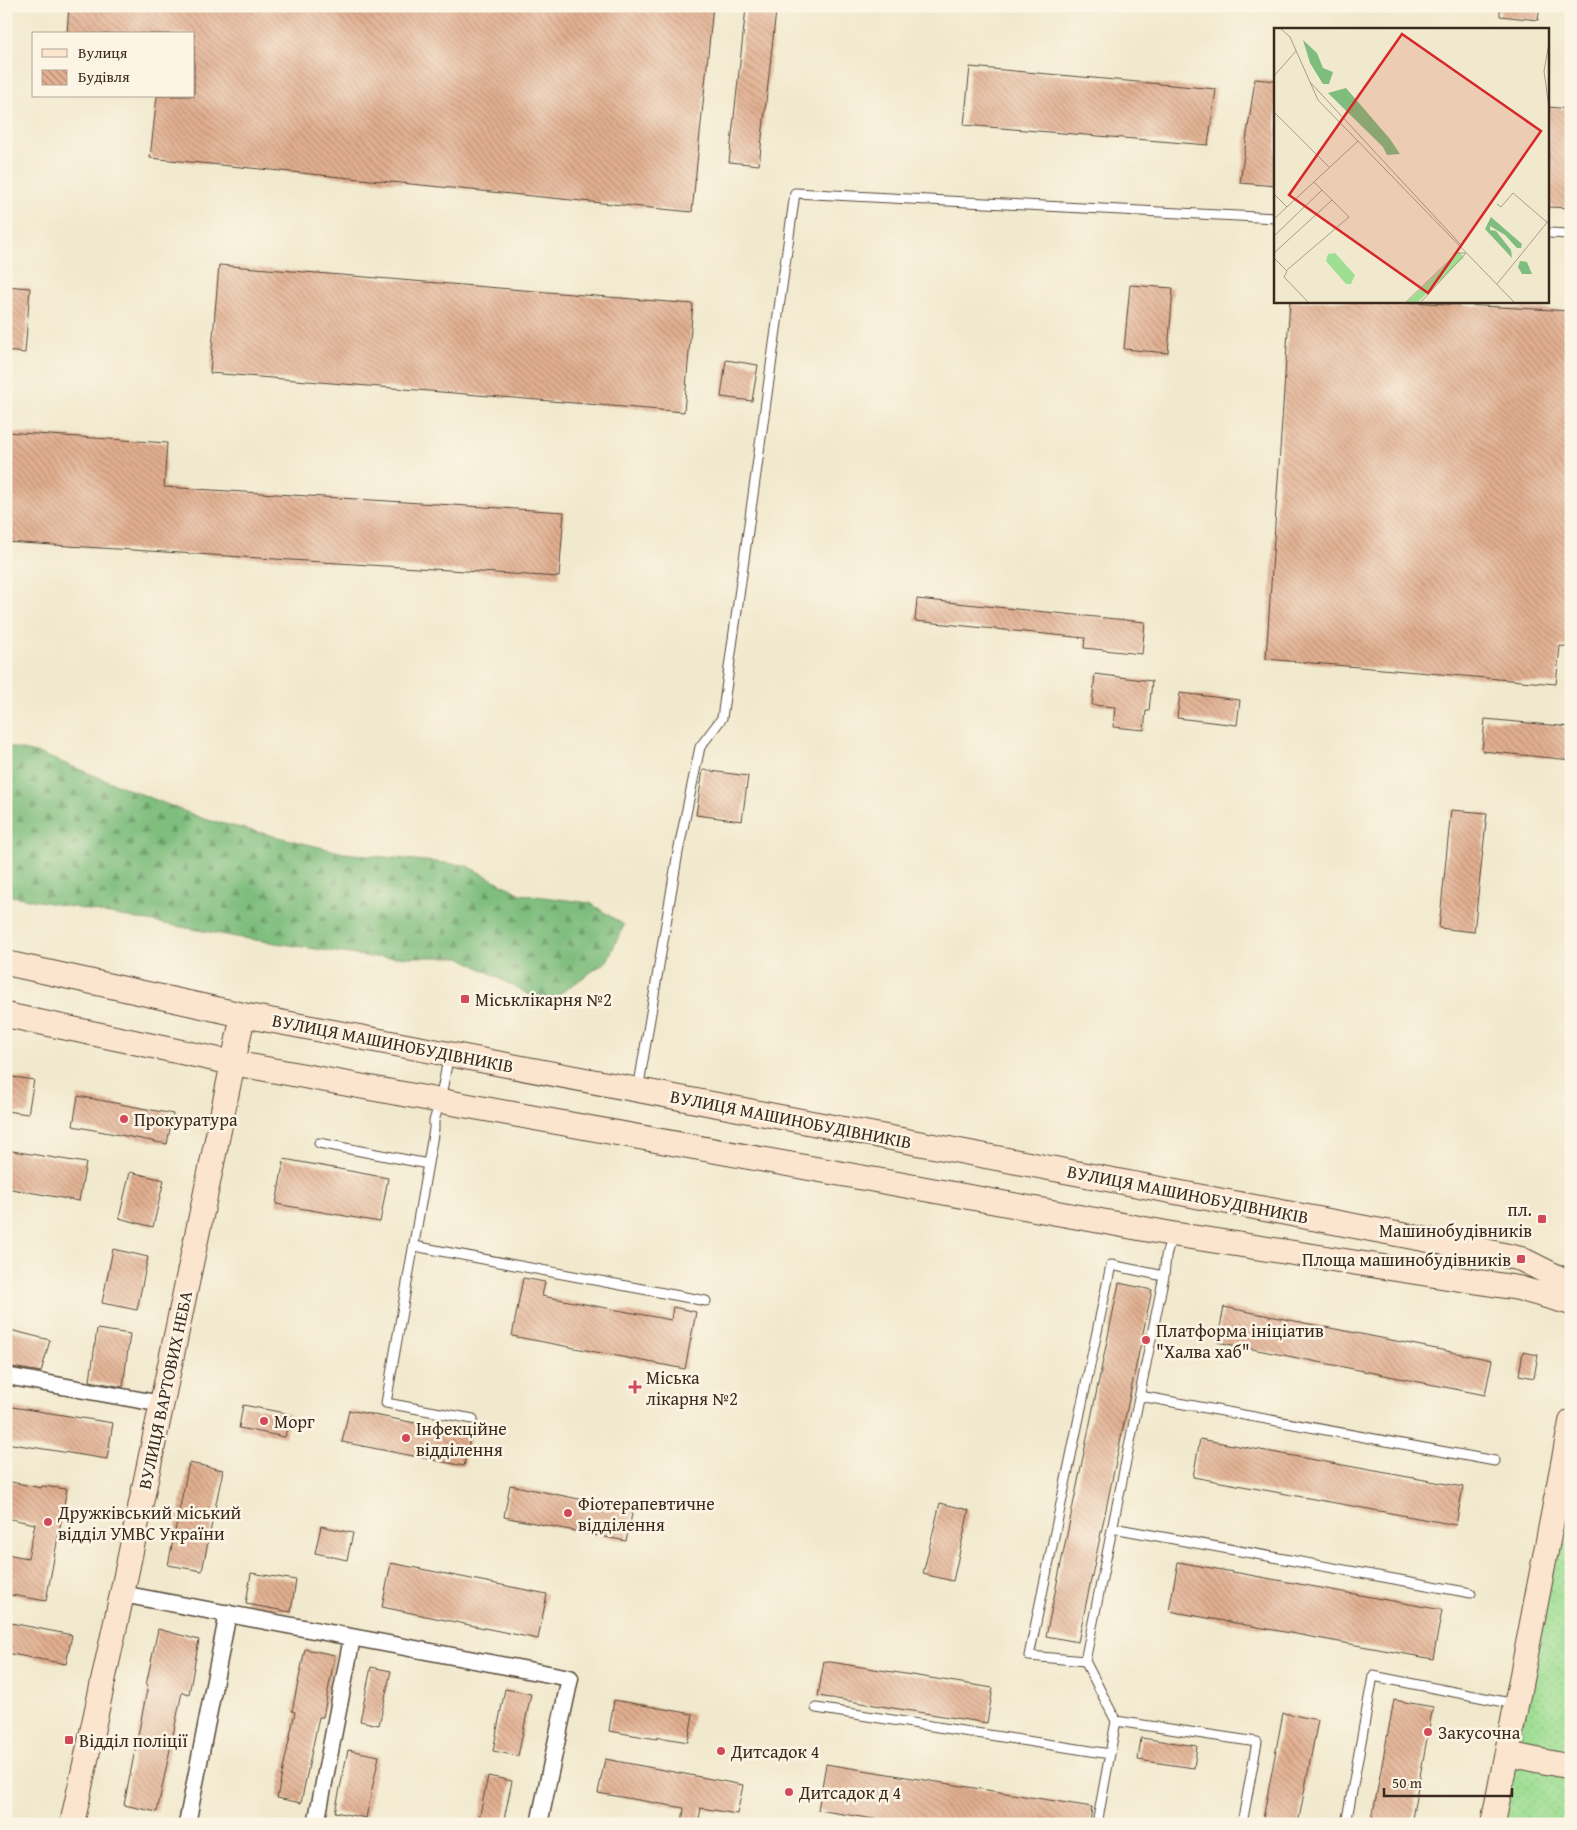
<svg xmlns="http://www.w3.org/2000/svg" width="1577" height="1830" font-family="'Gentium Book Plus',serif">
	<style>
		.grass { fill: url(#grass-dots); stroke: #6c8458 }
		.forest { fill: url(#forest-firs); stroke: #5c744e }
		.building { fill: url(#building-back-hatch) }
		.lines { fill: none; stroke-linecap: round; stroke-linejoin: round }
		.lane-casing { stroke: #564738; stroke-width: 11 }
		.street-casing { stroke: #564738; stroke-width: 19 }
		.secondary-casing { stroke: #564738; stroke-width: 26 }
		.lane { stroke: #fff; stroke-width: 9 }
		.street { stroke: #fff; stroke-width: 16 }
		.secondary { stroke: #fce5cf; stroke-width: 24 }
		.poi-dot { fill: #d1495b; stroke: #fcf5e5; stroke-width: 2 }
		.labels { text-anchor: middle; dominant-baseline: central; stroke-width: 5; stroke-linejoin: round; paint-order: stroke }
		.poi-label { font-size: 18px; fill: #3b2a1e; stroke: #fcf5e5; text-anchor: start }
		.street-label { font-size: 18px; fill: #3b2a1e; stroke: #fcf5e5 }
		.inset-road { fill: none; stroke: #a89d87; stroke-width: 1 }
		.view { fill: #d62828; fill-opacity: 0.15; stroke: #d62828; stroke-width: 2.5 }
		.inset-edge { fill: none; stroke: #3b2a1e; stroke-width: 2.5 }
	</style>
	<defs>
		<pattern id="grass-dots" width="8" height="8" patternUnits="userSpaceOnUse" patternTransform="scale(1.25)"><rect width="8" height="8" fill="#9ede93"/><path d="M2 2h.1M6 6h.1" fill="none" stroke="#89bf7e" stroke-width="1.8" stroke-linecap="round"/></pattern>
		<pattern id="forest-firs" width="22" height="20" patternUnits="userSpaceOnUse" patternTransform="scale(1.25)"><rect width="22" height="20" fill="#7ebd7d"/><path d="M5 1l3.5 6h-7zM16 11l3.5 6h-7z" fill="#689a66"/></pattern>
		<pattern id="building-back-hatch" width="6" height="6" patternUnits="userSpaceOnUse" patternTransform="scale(1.25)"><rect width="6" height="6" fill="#e2af90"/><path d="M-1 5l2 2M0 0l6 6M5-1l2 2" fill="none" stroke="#b88f75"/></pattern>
	</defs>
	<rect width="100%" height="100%" fill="#fcf5e5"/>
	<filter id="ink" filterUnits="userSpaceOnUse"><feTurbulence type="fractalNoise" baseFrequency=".02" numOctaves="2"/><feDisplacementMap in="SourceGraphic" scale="10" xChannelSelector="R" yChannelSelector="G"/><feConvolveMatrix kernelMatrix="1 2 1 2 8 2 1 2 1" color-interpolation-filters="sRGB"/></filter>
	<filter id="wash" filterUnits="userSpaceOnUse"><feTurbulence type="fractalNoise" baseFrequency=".0096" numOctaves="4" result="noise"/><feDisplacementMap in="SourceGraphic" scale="20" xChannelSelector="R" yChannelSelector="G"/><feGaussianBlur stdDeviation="1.12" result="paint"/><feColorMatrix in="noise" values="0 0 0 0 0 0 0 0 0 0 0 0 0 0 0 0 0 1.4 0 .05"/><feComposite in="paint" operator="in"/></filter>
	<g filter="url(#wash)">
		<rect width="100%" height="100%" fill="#f1e9cd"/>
		<path class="grass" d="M1571,1465V1824H1503Z"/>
		<path class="forest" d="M6,746L43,755L204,819L344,853L465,865L521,894L590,903L624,925L607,961L555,997L535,998L460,957H370L242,938L6,895Z"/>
		<g id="blocks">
			<path class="building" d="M69,6H713L692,212L150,158L157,96H194V34H67Z
				M1500,6H1540L1538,20L1500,16Z
				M746,8L776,11L759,165L729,162Z
				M970,67L1216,89L1208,145L964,125Z
				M1255,79L1276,81V186L1240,183Z
				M1548,107L1571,109V208L1548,207Z
				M219,265L693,304L684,412L210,373Z
				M1130,285L1173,288L1168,353L1124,349Z
				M6,286L30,288L25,353L6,351Z
				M1290,301H1393L1571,311V647L1560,646L1556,684L1266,659Z
				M726,360L758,365L752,401L721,397Z
				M6,432L167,443L164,487L564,512L559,577L6,542Z
				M917,599L1145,622L1142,654L1084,648L1085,638L915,621Z
				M1095,674L1152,681L1149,711H1146L1144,730L1113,727L1115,707L1092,705Z
				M1180,693L1240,700L1237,725L1177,718Z
				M1485,719L1571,727V760L1482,751Z
				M703,770L748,776L742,821L696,815Z
				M1451,810L1487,813L1474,932L1439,928Z
				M6,1076L34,1080L28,1114L6,1111Z
				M78,1096L173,1114L167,1144L73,1126Z
				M6,1150L86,1163L79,1201L6,1188Z
				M284,1159L388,1178L380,1222L276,1204Z
				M130,1172L164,1180L153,1227L119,1218Z
				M113,1249L148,1257L137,1310L102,1303Z
				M523,1278L545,1282L542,1296L671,1320L673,1307L696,1312L685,1369L512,1336Z
				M1119,1283L1152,1290L1078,1642L1046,1636Z
				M1224,1307L1492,1360L1485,1395L1217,1342Z
				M6,1329L50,1340L41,1372L6,1366Z
				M97,1329L130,1334L123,1387L90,1381Z
				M1523,1352L1538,1355L1534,1378L1519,1375Z
				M243,1405L290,1414L285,1437L239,1428Z
				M6,1406L113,1423L107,1459L6,1443Z
				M349,1410L471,1434L464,1466L342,1442Z
				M1200,1439L1463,1487L1456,1525L1193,1477Z
				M189,1463L223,1470L202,1571L168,1565Z
				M6,1481L41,1488L42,1486L67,1489L46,1601L6,1594V1554L28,1558L35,1524L6,1518Z
				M510,1485L633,1510L626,1541L504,1517Z
				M940,1503L969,1510L953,1581L923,1574Z
				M321,1526L353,1533L347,1560L315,1553Z
				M1178,1562L1442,1610L1433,1659L1169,1611Z
				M391,1563L547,1594L538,1639L382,1607Z
				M251,1573L296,1580L291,1612L246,1604Z
				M6,1622L72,1635L66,1664L6,1653Z
				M158,1629L199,1640L189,1694L182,1692L157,1812L124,1805L148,1685H146Z
				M305,1649L335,1655L323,1717H319L301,1803L277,1798L295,1712L292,1711Z
				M824,1661L993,1688L987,1723L818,1696Z
				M371,1667L391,1671L379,1725L360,1721Z
				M505,1689L531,1694L518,1756L493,1751Z
				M614,1700L693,1714L688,1742L658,1737L657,1739L609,1731Z
				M1394,1700L1433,1707L1411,1824H1371Z
				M1283,1713L1318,1720L1298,1824H1262Z
				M1141,1738L1197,1746L1194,1768L1138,1760Z
				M348,1750L379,1756L366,1818L335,1812Z
				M605,1759L743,1785L737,1814L701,1808L698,1824H682L684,1808L598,1793Z
				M826,1764L1092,1807L1090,1824H905L818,1810Z
				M488,1776L512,1781L503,1824H478Z"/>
		</g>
	</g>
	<g filter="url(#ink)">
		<use href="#blocks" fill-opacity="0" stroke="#564738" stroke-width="1"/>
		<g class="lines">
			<defs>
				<path id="lane" d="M1548,233L1571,234
					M449,1054L440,1101L434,1121V1129L386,1403L473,1419
					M638,1090L678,852L700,747L722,718L795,193L1276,218
					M319,1143L428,1164
					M414,1246L706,1301
					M1140,1396L1495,1461
					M1113,1528L1471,1593
					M1085,1661L1029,1656L1111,1265L1164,1276
					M816,1708L1110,1754
					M1116,1721L1085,1661L1164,1276L1166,1256L1172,1234
					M1097,1824L1116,1721L1257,1742L1242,1824
					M1346,1824L1373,1676L1515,1704"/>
				<path id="street" d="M6,1376L162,1404
					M122,1594L570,1678L539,1824
					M187,1824L228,1613
					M316,1824L352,1638"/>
				<path id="secondary" d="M6,963L243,1015L1476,1249L1521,1259L1571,1284
					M6,1015L238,1064L1172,1234L1518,1288L1571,1303
					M1507,1754L1571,1767
					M72,1824L122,1594L243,1015
					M1493,1824L1571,1422"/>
			</defs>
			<use href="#lane" class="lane-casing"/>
			<use href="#street" class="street-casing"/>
			<use href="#secondary" class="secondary-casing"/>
			<use href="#lane" class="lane"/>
			<use href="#street" class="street"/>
			<use href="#secondary" class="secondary"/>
		</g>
	</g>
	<g class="poi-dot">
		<rect x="460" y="994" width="10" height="10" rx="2.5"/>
		<circle cx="124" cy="1119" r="5"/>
		<rect x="1537" y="1214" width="10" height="10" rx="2.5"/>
		<rect x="1516" y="1254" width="10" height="10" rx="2.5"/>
		<circle cx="1146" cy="1340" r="5"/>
		<path d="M632.5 1379.5h5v5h5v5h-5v5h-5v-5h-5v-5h5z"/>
		<circle cx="264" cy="1421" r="5"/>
		<circle cx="406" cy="1438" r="5"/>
		<circle cx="568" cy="1513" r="5"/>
		<circle cx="48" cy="1522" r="5"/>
		<circle cx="1428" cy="1732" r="5"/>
		<rect x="64" y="1735" width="10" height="10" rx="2.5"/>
		<circle cx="721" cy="1751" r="5"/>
		<circle cx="789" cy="1792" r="5"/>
	</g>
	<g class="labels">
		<g class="poi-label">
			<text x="475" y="999">Міськлікарня №2</text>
			<text x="134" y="1119">Прокуратура</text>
			<text x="1532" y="1209" text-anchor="end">пл.<tspan x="1532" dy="21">Машинобудівників</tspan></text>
			<text x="1511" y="1259" text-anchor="end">Площа машинобудівників</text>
			<text x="1156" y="1330">Платформа ініціатив<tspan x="1156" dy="21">"Халва хаб"</tspan></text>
			<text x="646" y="1377">Міська<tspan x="646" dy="21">лікарня №2</tspan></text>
			<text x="274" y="1421">Морг</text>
			<text x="416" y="1428">Інфекційне<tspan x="416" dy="21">відділення</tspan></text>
			<text x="578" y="1503">Фіотерапевтичне<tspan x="578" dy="21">відділення</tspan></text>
			<text x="58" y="1512">Дружківський міський<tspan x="58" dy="21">відділ УМВС України</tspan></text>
			<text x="1438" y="1732">Закусочна</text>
			<text x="79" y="1740">Відділ поліції</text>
			<text x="731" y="1751">Дитсадок 4</text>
			<text x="799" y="1792">Дитсадок д 4</text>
		</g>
		<g class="street-label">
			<text transform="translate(393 1043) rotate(11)">ВУЛИЦЯ МАШИНОБУДІВНИКІВ</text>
			<text transform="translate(791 1119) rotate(11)">ВУЛИЦЯ МАШИНОБУДІВНИКІВ</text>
			<text transform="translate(1188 1194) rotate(11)">ВУЛИЦЯ МАШИНОБУДІВНИКІВ</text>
			<text transform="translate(165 1390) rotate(-78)">ВУЛИЦЯ ВАРТОВИХ НЕБА</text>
		</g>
	</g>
	<g transform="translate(1274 28)">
		<rect width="275" height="275" fill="#f1e9cd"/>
		<path d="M185,224L190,229L143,275H132Z" fill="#9ede93"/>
		<path d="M29,12L43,25L49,40L59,44L55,56H49L36,35ZM72,60L116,111L126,126L113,127L109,119L54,65ZM217,189L248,216L247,220H243L231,207L216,198V202L222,203L237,222L238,230L211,201ZM246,233L253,234L258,246H248L244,239Z" fill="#7ebd7d"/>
		<path d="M61,225L81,247L77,256H72L52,233L54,226Z" fill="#9ede93"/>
		<path class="inset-road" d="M6,0L16,9L44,72L241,275M275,15L270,43L275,80M0,48L22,23M36,54L188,218M0,84L56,140M0,166L13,179M223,176L227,179L239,165L275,196M0,191L84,113M0,208L48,162M0,225L58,172M0,230L13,243L10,249L35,275M13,242L75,189L40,154M223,256L275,192M131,275L183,225H191M146,275L192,225"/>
		<path class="view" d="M128,6L267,103L154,265L15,167Z"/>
		<rect width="275" height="275" class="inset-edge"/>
	</g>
	<rect width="1577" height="1830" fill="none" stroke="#fcf5e5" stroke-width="25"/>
	<rect x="32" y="32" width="162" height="65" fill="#fcf5e5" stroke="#afa495"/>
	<rect x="42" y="49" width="25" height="8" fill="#fce5cf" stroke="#afa495"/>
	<text x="78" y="58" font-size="15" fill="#3b2a1e">Вулиця</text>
	<rect x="42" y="70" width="25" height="15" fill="url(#building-back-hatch)" stroke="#afa495"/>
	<text x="78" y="82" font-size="15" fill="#3b2a1e">Будівля</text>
	<path d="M1384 1788v8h128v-8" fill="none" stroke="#3b2a1e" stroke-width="2.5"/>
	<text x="1392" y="1788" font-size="15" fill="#3b2a1e" stroke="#fcf5e5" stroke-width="4" paint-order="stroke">50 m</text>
</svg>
